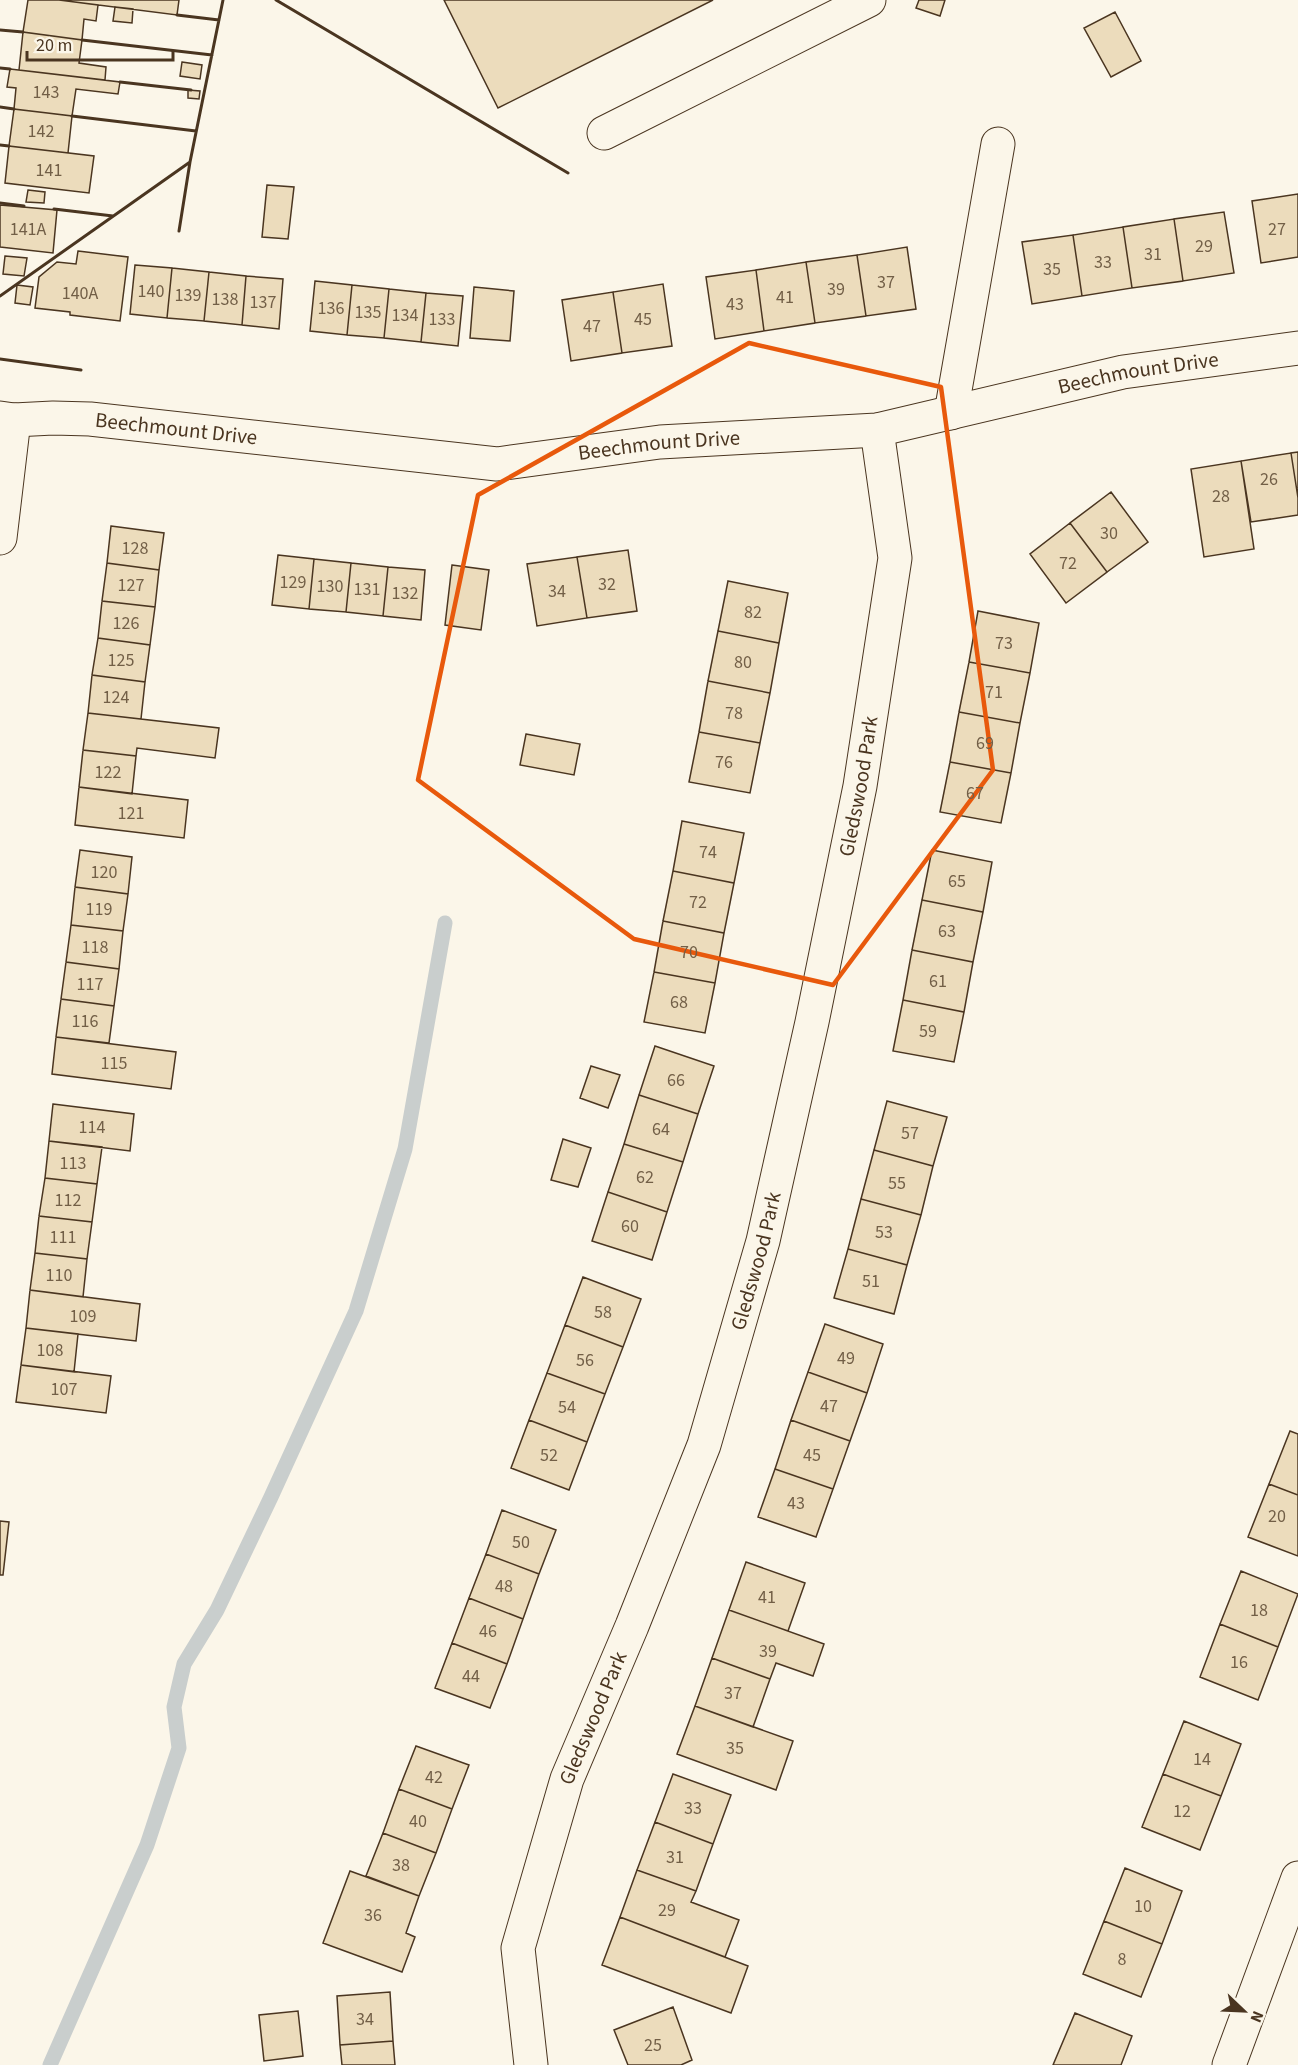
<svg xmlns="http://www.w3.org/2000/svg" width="1298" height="2065" font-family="'Source Sans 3',sans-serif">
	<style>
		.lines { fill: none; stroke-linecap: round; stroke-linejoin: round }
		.stream { stroke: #c9cecd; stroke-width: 15 }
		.building { fill: #ecdcbc; stroke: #4a3520; stroke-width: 1.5 }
		.minor-casing { stroke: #4a3520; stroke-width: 35 }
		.minor { stroke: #fbf6e9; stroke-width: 33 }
		.wall { stroke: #4a3520; stroke-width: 3 }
		.marked { fill: none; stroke: #e8590c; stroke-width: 4.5; stroke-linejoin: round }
		.labels { text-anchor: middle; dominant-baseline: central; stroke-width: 4.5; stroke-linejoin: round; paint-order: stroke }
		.number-label { font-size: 18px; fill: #725f47 }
		.street-label { font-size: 21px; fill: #4a3520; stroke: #fbf6e9 }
	</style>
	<rect width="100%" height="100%" fill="#fbf6e9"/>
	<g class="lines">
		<path class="stream" d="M50,2065L147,1845L179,1748L174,1707L184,1664L217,1610L271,1497L356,1311L405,1149L445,923"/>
	</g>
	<path class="building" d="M28,0H59L98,5L96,21L84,19L82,40L23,32Z
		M59,0H179L177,15Z
		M444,0H713L498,108Z
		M919,0H945L940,16L916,8Z
		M115,7L133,9L132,23L113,21Z
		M1115,12L1141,61L1111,77L1084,28Z
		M23,32L82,40L79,63L106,67L105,80L19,70Z
		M182,62L202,65L200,79L180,76Z
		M10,69L120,82L118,94L76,89L72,116L14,109L16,88L7,87Z
		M188,90L200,91L199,99L188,98Z
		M14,109L72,116L68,153L9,146Z
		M9,146L94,156L89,193L5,183Z
		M267,185L294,187L288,239L262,237Z
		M28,190L45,192L44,203L26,202Z
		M1298,194V257L1261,263L1252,201Z
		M0,205L57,210L53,253L0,247Z
		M1224,212L1234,273L1183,281L1174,219Z
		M1174,219L1183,281L1132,288L1123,227Z
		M1123,227L1132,288L1082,296L1073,235Z
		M1073,235L1082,296L1032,304L1022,242Z
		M907,247L916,309L866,316L857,255Z
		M78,251L128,257L120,321L70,315V312L35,308L39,277L57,262L76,264Z
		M857,255L866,316L815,323L806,262Z
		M5,256L27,258L24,276L3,274Z
		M806,262L815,323L764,331L756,270Z
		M135,265L172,268L167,318L130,314Z
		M172,268L209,272L204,321L167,318Z
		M756,270L764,331L715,339L706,277Z
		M209,272L246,276L242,325L204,321Z
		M246,276L283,279L279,329L242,325Z
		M315,281L352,285L347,335L310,331Z
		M663,284L672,346L622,353L613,292Z
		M17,285L33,287L30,305L15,303Z
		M352,285L389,289L384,338L347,335Z
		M474,287L514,291L510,341L470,338Z
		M389,289L426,293L421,342L384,338Z
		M613,292L622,353L571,361L562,300Z
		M426,293L463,296L458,346L421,342Z
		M1298,452V498L1291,453Z
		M1291,453L1298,498V515L1251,522L1241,461Z
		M1241,461L1254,549L1204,557L1191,469Z
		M1111,492L1148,542L1107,572L1070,523Z
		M1070,523L1107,572L1066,603L1030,554Z
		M111,526L164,533L159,570L107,563Z
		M628,550L637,611L587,618L577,557Z
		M278,555L314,559L309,609L272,605Z
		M577,557L587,618L537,626L527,564Z
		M314,559L351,563L346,612L309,609Z
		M107,563L159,570L155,607L102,601Z
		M351,563L388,567L383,616L346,612Z
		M452,565L489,570L481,630L445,625Z
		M388,567L425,570L421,620L383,616Z
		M728,581L788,593L779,643L718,631Z
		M102,601L155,607L150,645L98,638Z
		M978,611L1039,623L1030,673L969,662Z
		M718,631L779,643L770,693L708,681Z
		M98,638L150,645L145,682L92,675Z
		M969,662L1030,673L1020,723L959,712Z
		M92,675L145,682L141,719L88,713Z
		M708,681L770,693L760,743L699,732Z
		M959,712L1020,723L1011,773L950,762Z
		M88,713L219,728L215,758L137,748L136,756L83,750Z
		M699,732L760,743L750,793L689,782Z
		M526,734L580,744L574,775L520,765Z
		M83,750L136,756L132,794L79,787Z
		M950,762L1011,773L1001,823L940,812Z
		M79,787L188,800L184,838L75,825Z
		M682,821L744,833L734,883L673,871Z
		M80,850L132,857L128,894L75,887Z
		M932,850L992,862L983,912L922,900Z
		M673,871L734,883L724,933L663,921Z
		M75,887L128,894L123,931L71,925Z
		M922,900L983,912L973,962L912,950Z
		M663,921L724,933L715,983L654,972Z
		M71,925L123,931L119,969L66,962Z
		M912,950L973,962L964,1012L903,1000Z
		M66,962L119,969L114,1006L61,999Z
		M654,972L715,983L705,1033L644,1022Z
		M61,999L114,1006L109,1043L56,1037Z
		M903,1000L964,1012L954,1062L893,1051Z
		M56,1037L176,1052L171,1089L52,1074Z
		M655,1046L714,1066L698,1114L639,1095Z
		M591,1066L620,1075L608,1108L580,1098Z
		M639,1095L698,1114L683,1162L624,1144Z
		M887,1101L947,1117L933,1166L874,1150Z
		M53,1104L134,1114L130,1151L49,1141Z
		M563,1139L591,1148L578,1187L551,1180Z
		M49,1141L102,1147L97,1184L45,1178Z
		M624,1144L683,1162L667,1212L608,1192Z
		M874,1150L933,1166L921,1215L861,1199Z
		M45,1178L97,1184L92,1222L39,1216Z
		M608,1192L667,1212L652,1260L592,1241Z
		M861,1199L921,1215L907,1265L848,1249Z
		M39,1216L92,1222L87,1259L35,1253Z
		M848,1249L907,1265L894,1314L834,1298Z
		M35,1253L87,1259L83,1297L30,1290Z
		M583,1277L641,1299L623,1347L565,1325Z
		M30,1290L140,1304L136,1341L26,1328Z
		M825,1324L883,1344L867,1393L808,1372Z
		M565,1325L623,1347L605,1394L547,1373Z
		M26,1328L78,1334L74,1372L21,1365Z
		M21,1365L111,1376L106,1413L16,1402Z
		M808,1372L867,1393L850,1441L791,1420Z
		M547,1373L605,1394L587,1442L529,1420Z
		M529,1420L587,1442L569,1490L511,1468Z
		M791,1420L850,1441L833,1489L775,1469Z
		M1290,1431L1298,1434V1495L1269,1484Z
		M775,1469L833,1489L816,1537L758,1517Z
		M1269,1484L1298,1495V1556L1248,1537Z
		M502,1510L556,1530L539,1574L486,1554Z
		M0,1521L9,1522L3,1575H0Z
		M486,1554L539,1574L523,1619L469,1598Z
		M746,1562L805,1583L788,1631L729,1610Z
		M1241,1571L1298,1594L1278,1647L1220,1624Z
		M469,1598L523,1619L507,1664L452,1643Z
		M729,1610L824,1644L813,1676L776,1663L770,1679L712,1658Z
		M1220,1624L1278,1647L1258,1700L1200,1677Z
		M452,1643L507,1664L490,1708L435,1688Z
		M712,1658L770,1679L753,1727L695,1706Z
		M695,1706L793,1741L776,1790L677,1754Z
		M1184,1721L1241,1744L1221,1796L1163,1774Z
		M416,1746L469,1765L452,1809L399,1789Z
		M673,1774L731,1795L713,1844L655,1822Z
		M1163,1774L1221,1796L1200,1850L1142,1827Z
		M399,1789L452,1809L436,1853L383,1833Z
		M655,1822L713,1844L696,1891L637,1870Z
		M383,1833L436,1853L419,1896L366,1876Z
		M1125,1868L1182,1891L1162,1944L1104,1921Z
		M637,1870L696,1891L691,1902L739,1920L725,1957L620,1917Z
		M350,1871L419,1896L406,1933L415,1937L402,1972L323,1943Z
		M620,1917L748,1966L731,2013L602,1965Z
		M1104,1921L1162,1944L1141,1997L1083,1974Z
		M390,1992L393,2041L340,2045L337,1996Z
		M673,2007L692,2060L681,2065H628L614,2030Z
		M298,2011L303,2056L264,2061L259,2015Z
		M1075,2013L1132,2036L1121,2065H1053Z
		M393,2041L395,2065H342L340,2045Z"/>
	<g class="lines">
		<defs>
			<g id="minor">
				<path d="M604,133L869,0"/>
				<path d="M951,413L998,144"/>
				<path id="s1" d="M0,418L14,420L53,418L90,419L497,464L660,442L877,430L1123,372L1298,348"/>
				<path d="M0,538L14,420"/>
				<path id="s2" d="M531,2065L518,1948L567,1779L632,1626L704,1445L763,1241L812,1022L860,786L895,558L877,430"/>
				<path d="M1229,2065L1298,1878"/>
			</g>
		</defs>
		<use href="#minor" class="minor-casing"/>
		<use href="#minor" class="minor"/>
		<path class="wall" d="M276,0L568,173
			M177,15L219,20
			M0,30L23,32
			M82,40L212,55
			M0,68L10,69
			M120,82L191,90
			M0,107L14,109
			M72,116L196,131
			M0,145L9,146
			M190,162L223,0
			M0,203L24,206
			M54,209L113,216
			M0,296L190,162L179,231
			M0,359L81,370"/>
	</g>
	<path class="marked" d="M749,343L941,387L993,770L833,985L634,939L418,780L478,495Z"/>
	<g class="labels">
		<g class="number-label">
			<text x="46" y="92">143</text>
			<text x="41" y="131">142</text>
			<text x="49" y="170">141</text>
			<text x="28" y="229">141A</text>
			<text x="1277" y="229">27</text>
			<text x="1204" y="246">29</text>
			<text x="1153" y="254">31</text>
			<text x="1103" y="262">33</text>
			<text x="1052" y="269">35</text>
			<text x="886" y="282">37</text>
			<text x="836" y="289">39</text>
			<text x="151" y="291">140</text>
			<text x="80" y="293">140A</text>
			<text x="188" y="295">139</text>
			<text x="785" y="297">41</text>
			<text x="225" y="299">138</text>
			<text x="263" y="302">137</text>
			<text x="735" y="304">43</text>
			<text x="331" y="308">136</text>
			<text x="368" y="312">135</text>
			<text x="405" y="315">134</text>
			<text x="442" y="319">133</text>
			<text x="643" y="319">45</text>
			<text x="592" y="326">47</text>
			<text x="1269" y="479">26</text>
			<text x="1221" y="496">28</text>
			<text x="1109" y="533">30</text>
			<text x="135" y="548">128</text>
			<text x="1068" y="563">72</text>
			<text x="293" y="582">129</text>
			<text x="607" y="584">32</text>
			<text x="131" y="585">127</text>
			<text x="330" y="586">130</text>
			<text x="367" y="589">131</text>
			<text x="557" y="591">34</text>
			<text x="405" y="593">132</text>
			<text x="753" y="612">82</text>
			<text x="126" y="623">126</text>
			<text x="1004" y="643">73</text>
			<text x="121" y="660">125</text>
			<text x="743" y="662">80</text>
			<text x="994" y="692">71</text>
			<text x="116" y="697">124</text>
			<text x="734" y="713">78</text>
			<text x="985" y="743">69</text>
			<text x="724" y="762">76</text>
			<text x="108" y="772">122</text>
			<text x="975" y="793">67</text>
			<text x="131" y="813">121</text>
			<text x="708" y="852">74</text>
			<text x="104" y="872">120</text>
			<text x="957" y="881">65</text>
			<text x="698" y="902">72</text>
			<text x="99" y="909">119</text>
			<text x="947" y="931">63</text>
			<text x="95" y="947">118</text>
			<text x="689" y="952">70</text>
			<text x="938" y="981">61</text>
			<text x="90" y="984">117</text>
			<text x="679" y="1002">68</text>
			<text x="85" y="1021">116</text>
			<text x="928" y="1031">59</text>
			<text x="114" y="1063">115</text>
			<text x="676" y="1080">66</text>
			<text x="92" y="1127">114</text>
			<text x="661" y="1129">64</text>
			<text x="910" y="1133">57</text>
			<text x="73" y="1163">113</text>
			<text x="645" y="1177">62</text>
			<text x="897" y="1183">55</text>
			<text x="68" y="1200">112</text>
			<text x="630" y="1226">60</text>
			<text x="884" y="1232">53</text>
			<text x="63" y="1237">111</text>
			<text x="59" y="1275">110</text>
			<text x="871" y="1281">51</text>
			<text x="603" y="1312">58</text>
			<text x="83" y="1316">109</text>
			<text x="50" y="1350">108</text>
			<text x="846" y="1358">49</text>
			<text x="585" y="1360">56</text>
			<text x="64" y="1389">107</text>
			<text x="829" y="1406">47</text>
			<text x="567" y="1407">54</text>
			<text x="549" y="1455">52</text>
			<text x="812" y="1455">45</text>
			<text x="796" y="1503">43</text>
			<text x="1277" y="1516">20</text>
			<text x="521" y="1542">50</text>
			<text x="504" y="1586">48</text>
			<text x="767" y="1597">41</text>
			<text x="1259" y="1610">18</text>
			<text x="488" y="1631">46</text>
			<text x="768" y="1651">39</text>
			<text x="1239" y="1662">16</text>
			<text x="471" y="1676">44</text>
			<text x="733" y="1693">37</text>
			<text x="735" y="1748">35</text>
			<text x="1202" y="1759">14</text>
			<text x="434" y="1777">42</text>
			<text x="693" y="1808">33</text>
			<text x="1182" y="1811">12</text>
			<text x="418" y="1821">40</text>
			<text x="675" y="1857">31</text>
			<text x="401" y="1865">38</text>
			<text x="1143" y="1906">10</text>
			<text x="667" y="1910">29</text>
			<text x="373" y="1915">36</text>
			<text x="1122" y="1959">8</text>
			<text x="365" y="2019">34</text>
			<text x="653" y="2045">25</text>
		</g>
		<g class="street-label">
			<text stroke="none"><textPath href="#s1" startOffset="1149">Beechmount Drive</textPath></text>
			<text stroke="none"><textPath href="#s1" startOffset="177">Beechmount Drive</textPath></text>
			<text stroke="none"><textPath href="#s1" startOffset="663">Beechmount Drive</textPath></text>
			<text stroke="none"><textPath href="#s2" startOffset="1332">Gledswood Park</textPath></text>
			<text stroke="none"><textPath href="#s2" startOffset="846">Gledswood Park</textPath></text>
			<text stroke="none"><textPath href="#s2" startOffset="360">Gledswood Park</textPath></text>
		</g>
	</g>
	<g transform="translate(1244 2011) rotate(113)" stroke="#fbf6e9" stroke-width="4.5" paint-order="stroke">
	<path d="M0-4.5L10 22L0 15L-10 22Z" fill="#4a3520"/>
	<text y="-9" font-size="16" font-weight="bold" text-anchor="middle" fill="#4a3520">N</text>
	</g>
	<path d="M27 51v9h146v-9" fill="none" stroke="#4a3520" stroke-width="3"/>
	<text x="36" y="51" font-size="18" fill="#4a3520" stroke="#fbf6e9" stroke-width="4.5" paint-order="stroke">20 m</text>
</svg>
